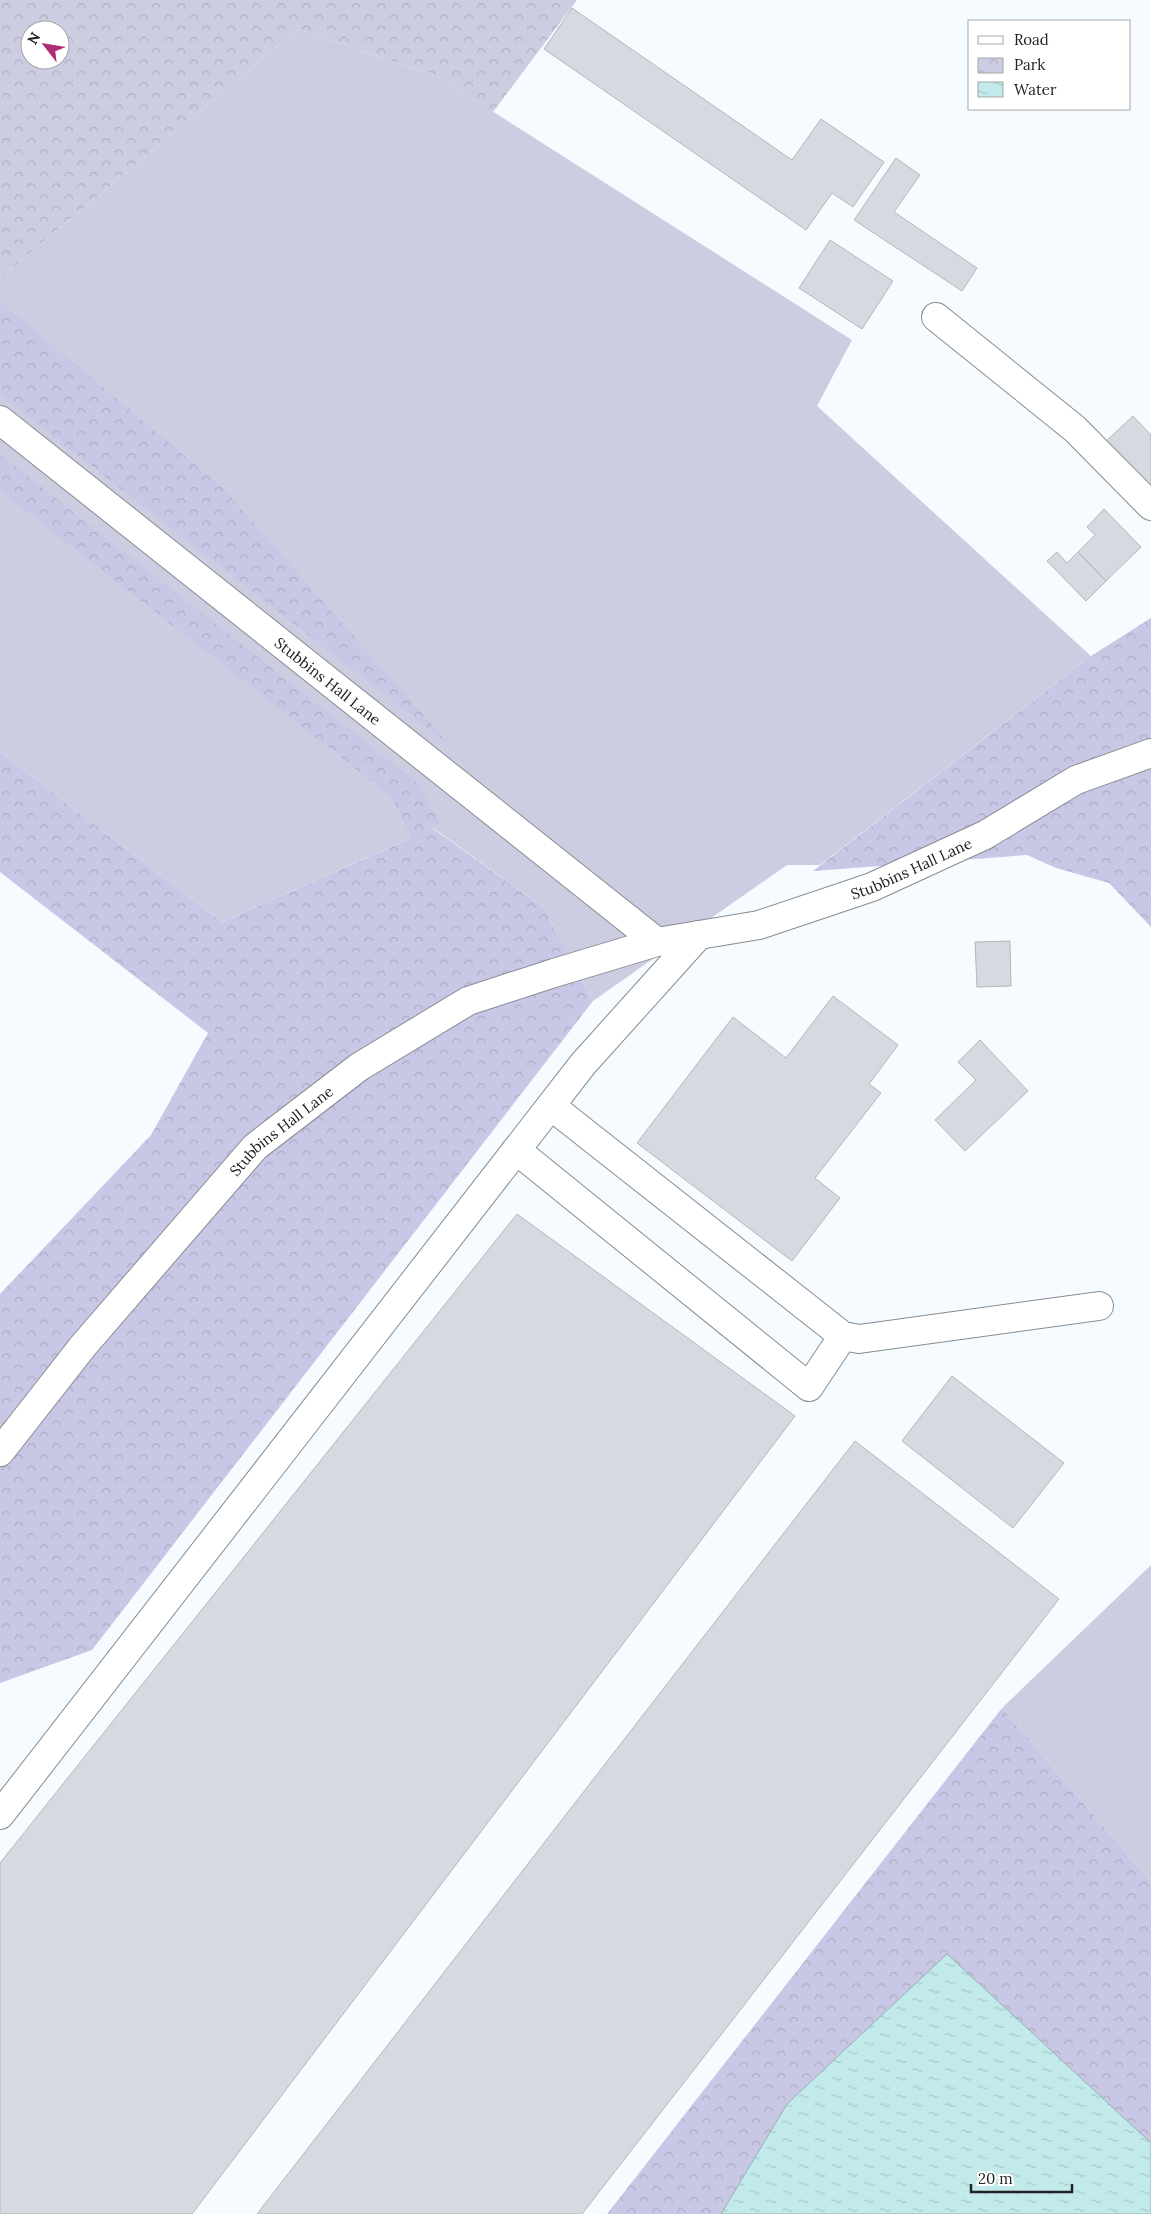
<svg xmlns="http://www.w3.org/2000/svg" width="1151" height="2214" font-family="Lora,serif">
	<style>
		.green { fill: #cdcde2 }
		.forest { fill: url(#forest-crowns) }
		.park { fill: url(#park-crowns); fill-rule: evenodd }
		.water { fill: url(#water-ripples); stroke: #91aeaf }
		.building { fill: #d6dae0; stroke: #b3b7bd }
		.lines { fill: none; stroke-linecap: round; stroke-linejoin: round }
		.minor-casing { stroke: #868c91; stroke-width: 30 }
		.minor { stroke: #fff; stroke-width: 28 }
		.labels { text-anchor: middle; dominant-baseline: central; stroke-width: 4; stroke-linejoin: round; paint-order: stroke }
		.street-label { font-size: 15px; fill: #202224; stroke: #fff }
	</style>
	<defs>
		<pattern id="forest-crowns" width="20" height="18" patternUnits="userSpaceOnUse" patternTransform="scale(1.25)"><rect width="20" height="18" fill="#c8c8e6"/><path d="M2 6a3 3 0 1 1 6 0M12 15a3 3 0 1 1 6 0" fill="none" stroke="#acacc5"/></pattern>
		<pattern id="park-crowns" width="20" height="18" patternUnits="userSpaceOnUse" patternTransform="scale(1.25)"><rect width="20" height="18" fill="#cdcde2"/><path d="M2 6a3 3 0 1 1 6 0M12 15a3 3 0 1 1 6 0" fill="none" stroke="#b0b0c2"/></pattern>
		<pattern id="water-ripples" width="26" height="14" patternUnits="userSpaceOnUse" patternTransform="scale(1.25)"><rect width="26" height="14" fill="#c2eaeb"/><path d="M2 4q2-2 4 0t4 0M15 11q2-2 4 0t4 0" fill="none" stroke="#a6c8c9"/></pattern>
	</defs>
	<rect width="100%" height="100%" fill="#f5fbff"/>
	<path class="green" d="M298,29L437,76L852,340L817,406L1091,656L820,865H787L593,1001L543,907L433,828L222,922L0,752V278Z
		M1151,1565V1882L1002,1708Z"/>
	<path class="forest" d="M0,301L222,487L451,746L0,395Z
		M0,454L419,784L440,823L423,832L432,828L543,907L593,1001L92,1650L0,1683V1294L151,1135L208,1033L0,872V752L222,922L411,838L392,797L0,491Z
		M1151,618V927L1109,883L1056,868L1027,855L813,871L1091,656Z
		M1002,1708L1151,1882V2143L947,1954L787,2104L721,2214H607Z"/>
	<path class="park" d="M0,0H577L493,112L437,76L298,29L0,278ZM30,30H60V60H30Z"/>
	<path class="water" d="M947,1954L1151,2143V2214H721L787,2104Z"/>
	<path class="building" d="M572,8L792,160L821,119L884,162L853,207L832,193L806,230L544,49Z
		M896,158L920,175L894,212L977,268L962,291L854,220Z
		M830,240L893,281L862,329L799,288Z
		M1133,416L1151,435V497L1102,445Z
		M1104,509L1141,547L1106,581L1078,552L1095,535L1087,527Z
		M1057,552L1067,563L1078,552L1106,581L1086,601L1047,561Z
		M1010,941L1011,986L977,987L975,942Z
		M833,996L898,1045L869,1084L881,1093L815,1178L840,1198L792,1261L637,1143L733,1017L786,1058Z
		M980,1040L1028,1091L965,1151L935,1120L976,1080L958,1062Z
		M517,1214L795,1416L192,2214H0V1863Z
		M952,1376L1064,1463L1013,1528L902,1441Z
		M855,1441L1059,1599L582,2214H257Z"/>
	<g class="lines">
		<defs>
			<g id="minor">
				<path d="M936,317L1075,429L1151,506"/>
				<path id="s1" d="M0,420L657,942L759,925L872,887L985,835L1076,780L1151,753"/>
				<path d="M551,1106L843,1336L859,1339L1099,1306"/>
				<path d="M516,1150L809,1387L843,1336"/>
				<path id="s2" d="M0,1452L83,1346L255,1147L359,1067L468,1001L554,973L657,942"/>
				<path d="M0,1815L583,1064L699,935"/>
			</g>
		</defs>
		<use href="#minor" class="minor-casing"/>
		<use href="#minor" class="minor"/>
	</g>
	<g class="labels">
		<g class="street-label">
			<text stroke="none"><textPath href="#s1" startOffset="419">Stubbins Hall Lane</textPath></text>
			<text stroke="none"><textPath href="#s1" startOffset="1105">Stubbins Hall Lane</textPath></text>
			<text stroke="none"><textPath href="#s2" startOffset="428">Stubbins Hall Lane</textPath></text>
		</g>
	</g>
	<rect x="968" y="20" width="162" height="90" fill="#ffffff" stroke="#a6a7a7"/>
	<rect x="978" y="36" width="25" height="8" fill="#ffffff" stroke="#a6a7a7"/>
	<text x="1014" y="45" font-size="15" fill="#202224">Road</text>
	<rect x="978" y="58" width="25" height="15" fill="url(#park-crowns)" stroke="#a6a7a7"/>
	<text x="1014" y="70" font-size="15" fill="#202224">Park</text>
	<rect x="978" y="82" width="25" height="15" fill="url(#water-ripples)" stroke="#a6a7a7"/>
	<text x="1014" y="95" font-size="15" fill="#202224">Water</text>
	<g transform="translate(45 45) rotate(301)"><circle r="24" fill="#ffffff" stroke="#a6a7a7"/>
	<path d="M0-4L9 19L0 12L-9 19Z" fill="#ae2b75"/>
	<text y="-8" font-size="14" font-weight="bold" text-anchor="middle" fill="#202224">N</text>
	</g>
	<path d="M971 2184v8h101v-8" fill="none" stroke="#202224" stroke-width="2.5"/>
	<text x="978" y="2184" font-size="15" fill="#202224" stroke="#ffffff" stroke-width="4" paint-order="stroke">20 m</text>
</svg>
